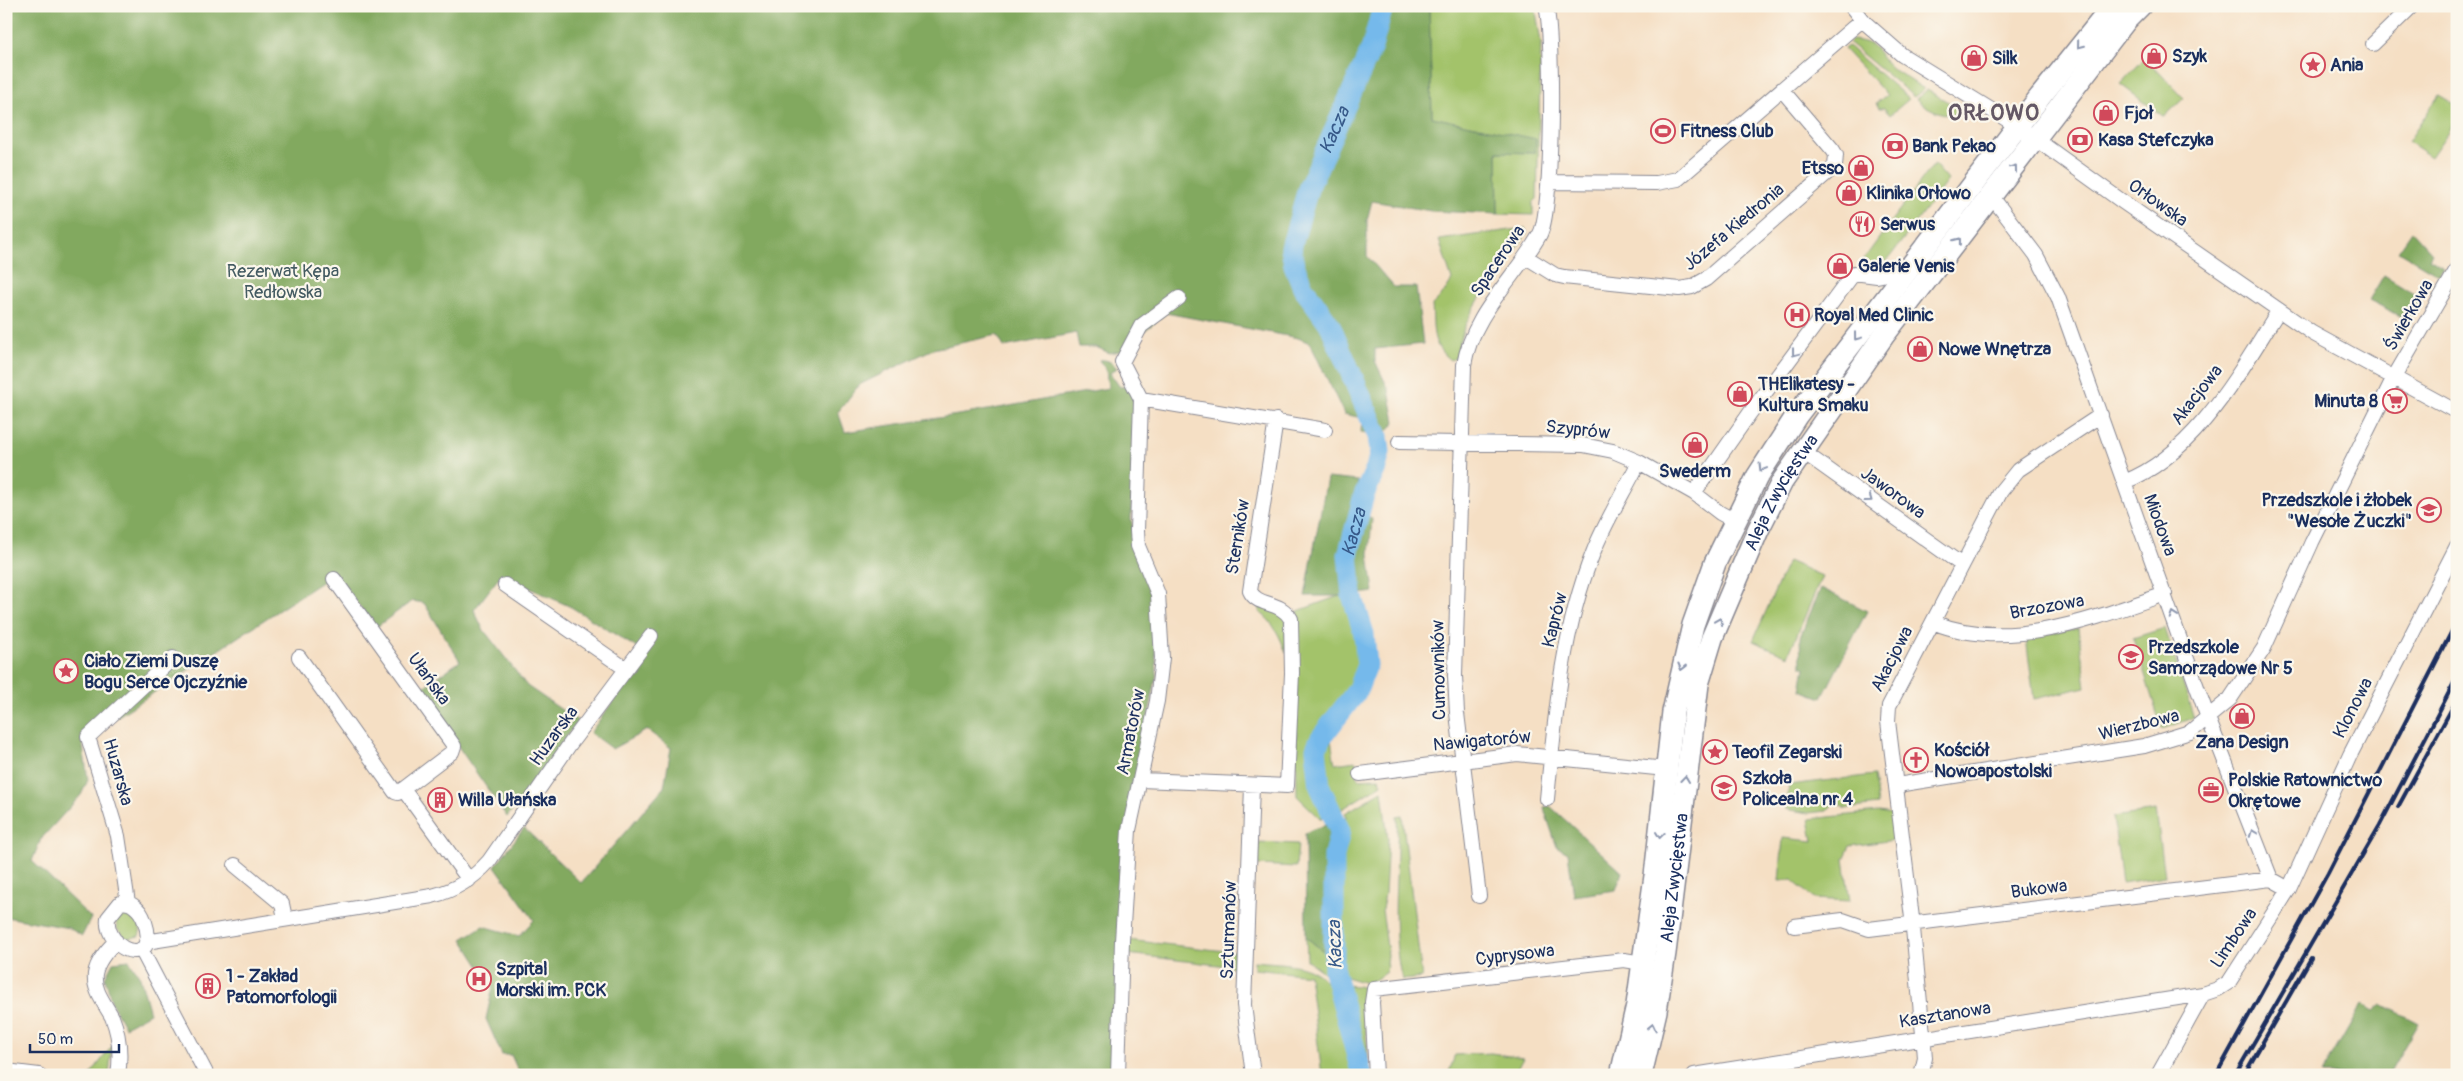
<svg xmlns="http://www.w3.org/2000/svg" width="2463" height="1081" font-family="Pangolin,sans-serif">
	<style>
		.green { fill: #a3c36b; stroke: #5f7964 }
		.forest { fill: #82a95f; stroke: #4e6c5e }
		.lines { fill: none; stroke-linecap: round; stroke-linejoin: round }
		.river { stroke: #75b9eb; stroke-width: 21 }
		.minor-casing { stroke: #888791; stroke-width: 16 }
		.primary-casing { stroke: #888791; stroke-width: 24 }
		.minor { stroke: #fff; stroke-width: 14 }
		.primary { stroke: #fff; stroke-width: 21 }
		.rail { stroke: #1b2f5e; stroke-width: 4 }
		.oneway { stroke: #8d97ae }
		.labels { text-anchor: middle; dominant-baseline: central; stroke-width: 4.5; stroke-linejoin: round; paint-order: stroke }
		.poi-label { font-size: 18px; font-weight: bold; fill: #1b2f5e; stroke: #fbf7ec; text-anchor: start }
		.street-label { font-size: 18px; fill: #1b2f5e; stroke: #fbf7ec }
		.park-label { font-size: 18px; fill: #445b62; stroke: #fbf7ec }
		.water-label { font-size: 19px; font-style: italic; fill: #365888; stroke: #fbf7ec }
		.district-label { font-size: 22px; font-weight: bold; letter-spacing: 1px; fill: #645865; stroke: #fbf7ec }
	</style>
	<rect width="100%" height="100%" fill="#fbf7ec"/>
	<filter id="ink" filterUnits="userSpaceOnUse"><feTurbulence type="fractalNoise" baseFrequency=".02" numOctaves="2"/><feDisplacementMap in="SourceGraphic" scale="10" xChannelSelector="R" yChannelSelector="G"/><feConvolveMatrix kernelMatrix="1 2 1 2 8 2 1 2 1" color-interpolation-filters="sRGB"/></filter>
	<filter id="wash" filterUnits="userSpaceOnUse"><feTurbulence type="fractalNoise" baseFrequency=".0096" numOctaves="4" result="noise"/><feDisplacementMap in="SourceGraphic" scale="20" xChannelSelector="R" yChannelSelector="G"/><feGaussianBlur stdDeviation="1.12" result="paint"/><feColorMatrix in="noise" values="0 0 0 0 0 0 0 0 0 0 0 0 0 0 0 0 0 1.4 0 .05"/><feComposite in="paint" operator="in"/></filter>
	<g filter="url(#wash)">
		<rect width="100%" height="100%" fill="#f5dfc4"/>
		<path class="green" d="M1535,6L1541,42L1537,199L1533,203V215L1498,214L1497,152L1535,153L1536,140L1432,117L1429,7Z
			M1852,40C1881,42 1875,55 1893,69C1903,76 1914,82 1924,89L1914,97L1849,43Z
			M1848,46L1909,99L1890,115L1884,108H1879L1876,103L1887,95L1844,49Z
			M2145,58L2184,98L2164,117L2120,84Z
			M1927,90L1966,112C1951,120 1928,110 1916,99Z
			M2439,95L2457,106V119L2431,157L2408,142Z
			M1935,165L1948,180L1880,270L1863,266L1861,263L1882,234L1884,236L1889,228L1888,225L1931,168Z
			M1525,228L1527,233C1500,272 1463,309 1456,358L1450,360C1430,344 1434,329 1432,305L1443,294L1452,280L1439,240Z
			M1788,561L1822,576L1788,656L1753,641Z
			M1350,595C1353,617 1365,656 1356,676C1351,690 1339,700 1332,712C1326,720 1323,732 1315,738C1311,764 1317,792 1331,815L1321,819L1297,796L1296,741L1298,611L1336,597Z
			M1261,603L1286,619V653C1281,639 1273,620 1259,612Z
			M2078,628L2086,687L2034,699L2026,638Z
			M2165,628L2194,718L2162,729L2133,638Z
			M1330,734L1335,764L1356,761L1358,779L1379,778L1382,784L1336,813C1323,791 1313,759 1325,736Z
			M1874,775L1878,805L1845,809L1839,804L1838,797L1831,798L1832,805L1827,811L1808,813L1786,809L1789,785Z
			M1382,791L1388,839L1385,894L1382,909L1388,955L1386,972L1369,984L1346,977L1341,979C1336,939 1336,898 1338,859C1338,845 1344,835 1339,821L1347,816L1345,813Z
			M2156,811L2165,876L2122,883L2113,817Z
			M1879,812L1892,814L1895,840L1850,846L1844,859L1850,901L1814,899L1792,880L1779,881L1783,838L1813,841L1809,819Z
			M1402,815L1422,978L1402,980C1389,926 1399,870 1397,816Z
			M1259,842L1298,844L1296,867L1258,865Z
			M123,912H127C137,916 143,926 139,936L127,939L117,929L116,921Z
			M1306,937L1333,959L1330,970L1331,978L1307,960Z
			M1128,940L1234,952L1235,967L1127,954Z
			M1254,961C1282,964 1311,961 1329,985H1336L1359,1075H1322L1309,975L1254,969Z
			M1341,985L1358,986L1366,989L1363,1000L1370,1075H1365Z
			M112,1046L109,1075H89H90Z
			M1491,1053L1523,1058L1514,1075H1448L1455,1055Z"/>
		<path class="forest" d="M6,6H1429L1432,117L1536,139L1535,153L1497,152L1498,214L1431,211L1372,201L1367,220V256L1394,287H1416L1423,344L1375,349V361L1389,390L1395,422L1383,436L1361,432L1362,418L1344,414L1310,343L1298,338L1166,313L1121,351L1109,353L1096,347H1079L1076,333L1004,347L997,335L933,349L859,385L838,412L845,432L971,413L1108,388L1106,370L1099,360C1107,359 1112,362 1117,368L1110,373L1120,387L1129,386L1134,393L1131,520L1152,598L1157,673L1135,784L1114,1075H520L511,1055H502L486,1019L493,987L462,939L483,926L519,936L534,920L495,866L524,828L581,883L664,787L671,748L647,730L612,749L590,733L637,668L645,653L571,607L501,575L474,610L483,629L527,686L578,721L507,817L419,690L460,661L424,603L412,601L375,628L335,573L82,740L88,780L81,795L41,839L32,861L91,918L82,936L69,928L6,917Z
			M2412,231L2432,253L2429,258L2444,267L2439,275L2398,251Z
			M2384,275L2422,298L2408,320L2369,300Z
			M1327,478L1358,481L1354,506L1372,519L1369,554L1374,592L1343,596H1305Z
			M1821,588L1867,611L1822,698L1801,690L1805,667H1801L1800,637Z
			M1550,806L1622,872L1616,890L1574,896L1568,853L1557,847L1545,812L1544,807Z
			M1334,822C1338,837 1331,853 1331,869C1330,899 1332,929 1333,959L1306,937L1305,834C1314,826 1323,828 1334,822Z
			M129,960L140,977L150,1013L125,1027L112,1004L105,977L113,962Z
			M2362,1004L2374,1011L2382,1004L2418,1023L2388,1075H2321Z"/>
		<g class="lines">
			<path class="river" id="s1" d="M1362,1075L1334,971V856L1340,831L1320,787L1316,749L1320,739L1357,691L1367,665L1364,634L1352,595L1348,555L1364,495L1376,468L1380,452L1378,436L1330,325L1303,287L1294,265L1291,248L1308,189L1372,47L1383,6"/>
		</g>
	</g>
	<g filter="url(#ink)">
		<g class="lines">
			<defs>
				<path id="minor" d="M1851,6L1862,20L1902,55L2019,127L2123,202L2312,333L2457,412
					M2373,44L2412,6
					M1548,182L1657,183L1678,179L1862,20
					M1992,197L2036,255L2058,297L2208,718L2271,879
					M1526,257L1555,275L1564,277L1679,289L1692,287L1706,279L1835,166L1836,155L1833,150L1782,90
					M1141,399L1325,430
					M1399,442L1583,445L1613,451L1639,462L1694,493L1720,513L1735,521
					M1802,451L1962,565
					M2124,482C2195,455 2240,371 2279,310
					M1694,493L1750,413L1854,273L1877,276L1908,270
					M505,585L626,669
					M1933,622C2007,653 2093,619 2165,594
					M299,657L395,792L398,793L452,752L454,746L334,579
					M1360,774L1517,754L1666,769
					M1141,780L1287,786L1292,673L1291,619C1280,600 1257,607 1250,591L1276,420
					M1897,785L2144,746L2190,732L2230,699L2264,648L2312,542L2393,379L2457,269
					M1252,786L1244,1005L1253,1075
					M403,789L469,880
					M1547,799C1555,717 1562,631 1593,553C1605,522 1624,492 1639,462
					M235,865L282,904L285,918
					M1479,896L1457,713L1455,676L1464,365C1472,314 1516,277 1540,234C1553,210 1554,36 1546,6
					M120,903C129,901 134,905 140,912C147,922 155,951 135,951C118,951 106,932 108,918Z
					M128,903L118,836L88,737L173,658
					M1794,926L1843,920L1869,929L2271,879L2289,889
					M116,941C107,950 97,961 95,974C93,990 105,1004 112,1017C120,1036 121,1055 118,1075
					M146,942L432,896C456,890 473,879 489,861L570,744L651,636
					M141,949L207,1075
					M6,1071L39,1075
					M1118,1075L1122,941L1129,830L1157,701L1162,658L1158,594L1138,546L1137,531L1141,399L1122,362L1141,326L1179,298
					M1376,1075L1372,1002L1374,989L1624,960L1643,963
					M1694,1075L2203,994L2218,989L2229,982L2289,889L2350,755L2457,546
					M1921,1075L1925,1058L1924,1045L1912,918L1888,721L1889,706L2001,491L2018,470L2101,415
					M2158,1075L2203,994"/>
				<g id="primary">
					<path d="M1621,1075L1637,1005L1655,876L1673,712L1693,625L1715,563L1757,477L1797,415L2040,97L2113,6"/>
					<path id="s2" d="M1641,1075L1656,1011L1665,953L1698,684L1712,638L1758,530L1782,482L1884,335L2126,20L2140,6"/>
				</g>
			</defs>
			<use href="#minor" class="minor-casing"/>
			<use href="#primary" class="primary-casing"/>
			<use href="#minor" class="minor"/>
			<use href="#primary" class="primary"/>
			<path class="rail" d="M2398,807L2457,699
				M2216,1075L2328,873L2457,621
				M2235,1075L2380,825L2457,677
				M2244,1075L2311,958"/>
		</g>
		<defs><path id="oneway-chevron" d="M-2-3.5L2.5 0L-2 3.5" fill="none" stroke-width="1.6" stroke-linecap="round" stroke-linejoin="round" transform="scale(1.25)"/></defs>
		<g class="oneway">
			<use href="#oneway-chevron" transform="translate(2080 45) rotate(129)"/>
			<use href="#oneway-chevron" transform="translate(2014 168) rotate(-53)"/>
			<use href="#oneway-chevron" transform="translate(1958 241) rotate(-52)"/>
			<use href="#oneway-chevron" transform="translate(1857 337) rotate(127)"/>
			<use href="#oneway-chevron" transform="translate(1795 353) rotate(127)"/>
			<use href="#oneway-chevron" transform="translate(1762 468) rotate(121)"/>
			<use href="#oneway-chevron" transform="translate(1869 499) rotate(36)"/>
			<use href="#oneway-chevron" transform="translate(2173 615) rotate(-109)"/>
			<use href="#oneway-chevron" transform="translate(1719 621) rotate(-68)"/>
			<use href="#oneway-chevron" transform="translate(1682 667) rotate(104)"/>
			<use href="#oneway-chevron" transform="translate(1685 779) rotate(-84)"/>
			<use href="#oneway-chevron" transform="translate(2253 833) rotate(-111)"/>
			<use href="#oneway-chevron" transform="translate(1660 835) rotate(97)"/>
			<use href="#oneway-chevron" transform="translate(1652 1027) rotate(-77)"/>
		</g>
	</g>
	<defs>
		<symbol id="shop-ring" viewBox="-11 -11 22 22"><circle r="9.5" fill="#fbf7ec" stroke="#d1495b" stroke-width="1.5"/><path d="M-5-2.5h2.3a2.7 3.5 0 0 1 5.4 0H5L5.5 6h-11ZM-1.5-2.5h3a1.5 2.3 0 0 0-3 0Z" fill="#d1495b"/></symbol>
		<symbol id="sight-ring" viewBox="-11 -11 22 22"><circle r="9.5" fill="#fbf7ec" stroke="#d1495b" stroke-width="1.5"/><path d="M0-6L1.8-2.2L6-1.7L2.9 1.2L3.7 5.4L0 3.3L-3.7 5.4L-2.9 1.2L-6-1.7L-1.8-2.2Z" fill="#d1495b"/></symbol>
		<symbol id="stadium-ring" viewBox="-11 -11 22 22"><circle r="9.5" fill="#fbf7ec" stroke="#d1495b" stroke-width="1.5"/><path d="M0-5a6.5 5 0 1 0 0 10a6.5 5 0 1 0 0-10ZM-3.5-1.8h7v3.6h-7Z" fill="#d1495b"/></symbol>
		<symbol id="bank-ring" viewBox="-11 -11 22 22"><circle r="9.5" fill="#fbf7ec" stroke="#d1495b" stroke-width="1.5"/><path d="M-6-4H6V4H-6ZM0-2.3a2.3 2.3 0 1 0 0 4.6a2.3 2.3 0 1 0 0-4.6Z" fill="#d1495b"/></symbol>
		<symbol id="restaurant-ring" viewBox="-11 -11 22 22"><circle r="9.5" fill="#fbf7ec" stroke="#d1495b" stroke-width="1.5"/><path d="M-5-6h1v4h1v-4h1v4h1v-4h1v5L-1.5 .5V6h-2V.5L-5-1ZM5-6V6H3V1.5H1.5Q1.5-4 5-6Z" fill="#d1495b"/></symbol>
		<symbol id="hospital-ring" viewBox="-11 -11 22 22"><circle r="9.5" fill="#fbf7ec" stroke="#d1495b" stroke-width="1.5"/><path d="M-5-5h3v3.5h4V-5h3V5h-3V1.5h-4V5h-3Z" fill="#d1495b"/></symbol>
		<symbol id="supermarket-ring" viewBox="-11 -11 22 22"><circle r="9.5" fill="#fbf7ec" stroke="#d1495b" stroke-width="1.5"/><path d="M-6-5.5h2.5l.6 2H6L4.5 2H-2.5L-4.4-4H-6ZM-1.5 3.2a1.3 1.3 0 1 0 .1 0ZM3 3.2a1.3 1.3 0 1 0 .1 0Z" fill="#d1495b"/></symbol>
		<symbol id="school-ring" viewBox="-11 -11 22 22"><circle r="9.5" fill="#fbf7ec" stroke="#d1495b" stroke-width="1.5"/><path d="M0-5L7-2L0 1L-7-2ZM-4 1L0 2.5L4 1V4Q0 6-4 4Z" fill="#d1495b"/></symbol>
		<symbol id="church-ring" viewBox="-11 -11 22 22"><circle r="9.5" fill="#fbf7ec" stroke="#d1495b" stroke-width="1.5"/><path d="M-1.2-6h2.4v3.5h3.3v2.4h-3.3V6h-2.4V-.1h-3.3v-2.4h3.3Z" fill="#d1495b"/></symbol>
		<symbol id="university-ring" viewBox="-11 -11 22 22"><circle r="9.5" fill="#fbf7ec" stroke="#d1495b" stroke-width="1.5"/><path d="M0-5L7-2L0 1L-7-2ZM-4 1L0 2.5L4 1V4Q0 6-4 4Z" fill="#d1495b"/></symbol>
		<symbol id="office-ring" viewBox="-11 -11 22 22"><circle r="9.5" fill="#fbf7ec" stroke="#d1495b" stroke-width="1.5"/><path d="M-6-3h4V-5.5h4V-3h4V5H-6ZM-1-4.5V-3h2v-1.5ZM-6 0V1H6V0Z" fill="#d1495b"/></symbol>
		<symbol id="building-ring" viewBox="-11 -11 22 22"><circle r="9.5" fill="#fbf7ec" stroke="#d1495b" stroke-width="1.5"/><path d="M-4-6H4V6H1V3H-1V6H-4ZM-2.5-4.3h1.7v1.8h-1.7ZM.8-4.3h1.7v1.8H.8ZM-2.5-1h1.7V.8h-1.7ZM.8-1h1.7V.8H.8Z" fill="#d1495b"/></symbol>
	</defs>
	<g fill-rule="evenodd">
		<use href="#shop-ring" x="2140" y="42" width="28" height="28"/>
		<use href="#shop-ring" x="1960" y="44" width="28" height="28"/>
		<use href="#sight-ring" x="2299" y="51" width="28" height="28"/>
		<use href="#shop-ring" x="2092" y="99" width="28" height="28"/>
		<use href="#stadium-ring" x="1649" y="117" width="28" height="28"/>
		<use href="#bank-ring" x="2066" y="126" width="28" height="28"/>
		<use href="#bank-ring" x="1881" y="132" width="28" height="28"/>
		<use href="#shop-ring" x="1847" y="154" width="28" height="28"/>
		<use href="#shop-ring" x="1835" y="179" width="28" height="28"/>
		<use href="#restaurant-ring" x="1848" y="210" width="28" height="28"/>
		<use href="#shop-ring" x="1826" y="252" width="28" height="28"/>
		<use href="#hospital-ring" x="1783" y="301" width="28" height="28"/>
		<use href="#shop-ring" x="1906" y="335" width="28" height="28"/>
		<use href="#shop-ring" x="1726" y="380" width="28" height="28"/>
		<use href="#supermarket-ring" x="2381" y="387" width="28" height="28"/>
		<use href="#shop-ring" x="1681" y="431" width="28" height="28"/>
		<use href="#school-ring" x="2415" y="496" width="28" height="28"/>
		<use href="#school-ring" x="2117" y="643" width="28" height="28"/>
		<use href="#sight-ring" x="52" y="657" width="28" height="28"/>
		<use href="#shop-ring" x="2228" y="702" width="28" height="28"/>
		<use href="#sight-ring" x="1701" y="738" width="28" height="28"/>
		<use href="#church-ring" x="1902" y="746" width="28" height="28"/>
		<use href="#university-ring" x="1710" y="774" width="28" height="28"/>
		<use href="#office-ring" x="2197" y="776" width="28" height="28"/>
		<use href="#building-ring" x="426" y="786" width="28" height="28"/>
		<use href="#hospital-ring" x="465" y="965" width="28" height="28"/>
		<use href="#building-ring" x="194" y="972" width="28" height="28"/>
	</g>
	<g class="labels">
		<g class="poi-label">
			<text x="2172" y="56">Szyk</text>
			<text x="1992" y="58">Silk</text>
			<text x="2330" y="65">Ania</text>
			<text x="2124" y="113">Fjoł</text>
			<text x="1680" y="131">Fitness Club</text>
			<text x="2098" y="140">Kasa Stefczyka</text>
			<text x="1912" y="146">Bank Pekao</text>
			<text x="1844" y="168" text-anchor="end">Etsso</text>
			<text x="1866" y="193">Klinika Orłowo</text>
			<text x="1880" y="224">Serwus</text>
			<text x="1858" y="266">Galerie Venis</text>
			<text x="1814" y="315">Royal Med Clinic</text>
			<text x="1938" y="349">Nowe Wnętrza</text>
			<text x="1758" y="384">THElikatesy -<tspan x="1758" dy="21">Kultura Smaku</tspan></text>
			<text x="2378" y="401" text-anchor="end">Minuta 8</text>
			<text x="1695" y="471" text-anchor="middle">Swederm</text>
			<text x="2412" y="500" text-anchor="end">Przedszkole i żłobek<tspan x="2412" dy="21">"Wesołe Żuczki"</tspan></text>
			<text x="2148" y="647">Przedszkole<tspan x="2148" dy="21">Samorządowe Nr 5</tspan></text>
			<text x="84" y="661">Ciało Ziemi Duszę<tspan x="84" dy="21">Bogu Serce Ojczyźnie</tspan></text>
			<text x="2242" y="742" text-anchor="middle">Zana Design</text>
			<text x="1934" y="750">Kościół<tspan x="1934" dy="21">Nowoapostolski</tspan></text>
			<text x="1732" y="752">Teofil Zegarski</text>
			<text x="1742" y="778">Szkoła<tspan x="1742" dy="21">Policealna nr 4</tspan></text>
			<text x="2228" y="780">Polskie Ratownictwo<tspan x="2228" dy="21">Okrętowe</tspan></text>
			<text x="458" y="800">Willa Ułańska</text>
			<text x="496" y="969">Szpital<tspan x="496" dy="21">Morski im. PCK</tspan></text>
			<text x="226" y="976">1 - Zakład<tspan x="226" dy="21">Patomorfologii</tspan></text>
		</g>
		<g class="street-label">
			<text transform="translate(2158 203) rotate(35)">Orłowska</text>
			<text transform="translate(1734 227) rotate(-40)">Józefa Kiedronia</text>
			<text transform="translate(1498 261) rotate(-56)">Spacerowa</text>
			<text transform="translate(2409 315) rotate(-60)">Świerkowa</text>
			<text transform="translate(2197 395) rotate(-52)">Akacjowa</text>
			<text transform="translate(1578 430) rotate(6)">Szyprów</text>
			<text stroke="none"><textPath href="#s2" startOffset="605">Aleja Zwycięstwa</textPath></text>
			<text transform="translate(1893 493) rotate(36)">Jaworowa</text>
			<text transform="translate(2160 525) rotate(70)">Miodowa</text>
			<text transform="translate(1238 537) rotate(-81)">Sterników</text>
			<text transform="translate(2047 607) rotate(-10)">Brzozowa</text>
			<text transform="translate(1555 620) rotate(-76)">Kaprów</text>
			<text transform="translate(1892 659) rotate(-63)">Akacjowa</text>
			<text transform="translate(1439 670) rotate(-91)">Cumowników</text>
			<text transform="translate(429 679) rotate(54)">Ułańska</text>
			<text transform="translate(2353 708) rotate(-63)">Klonowa</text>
			<text transform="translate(2139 725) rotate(-14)">Wierzbowa</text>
			<text transform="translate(1131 732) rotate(-79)">Armatorów</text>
			<text transform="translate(554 736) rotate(-54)">Huzarska</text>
			<text transform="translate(1482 741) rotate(-5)">Nawigatorów</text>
			<text transform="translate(118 772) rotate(74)">Huzarska</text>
			<text stroke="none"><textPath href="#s2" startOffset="200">Aleja Zwycięstwa</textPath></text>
			<text transform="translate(2039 889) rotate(-7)">Bukowa</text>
			<text transform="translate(1229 930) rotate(-88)">Szturmanów</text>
			<text transform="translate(2234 938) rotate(-56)">Limbowa</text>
			<text transform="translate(1515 955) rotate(-7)">Cyprysowa</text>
			<text transform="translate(1945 1015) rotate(-9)">Kasztanowa</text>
		</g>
		<g class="park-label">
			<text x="283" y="271">Rezerwat Kępa<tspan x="283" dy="21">Redłowska</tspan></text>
		</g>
		<g class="water-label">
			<text stroke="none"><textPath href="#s1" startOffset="1005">Kacza</textPath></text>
			<text stroke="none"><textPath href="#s1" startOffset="570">Kacza</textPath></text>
			<text transform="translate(1335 945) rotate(-92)">Kacza</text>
		</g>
		<g class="district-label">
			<text x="1994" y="113">ORŁOWO</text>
		</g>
	</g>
	<rect width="2463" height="1081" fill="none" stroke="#fbf7ec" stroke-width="25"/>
	<path d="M30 1044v8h89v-8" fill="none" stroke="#1b2f5e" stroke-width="2.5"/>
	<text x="38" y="1044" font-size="15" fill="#1b2f5e" stroke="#fbf7ec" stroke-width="4" paint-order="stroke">50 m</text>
</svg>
